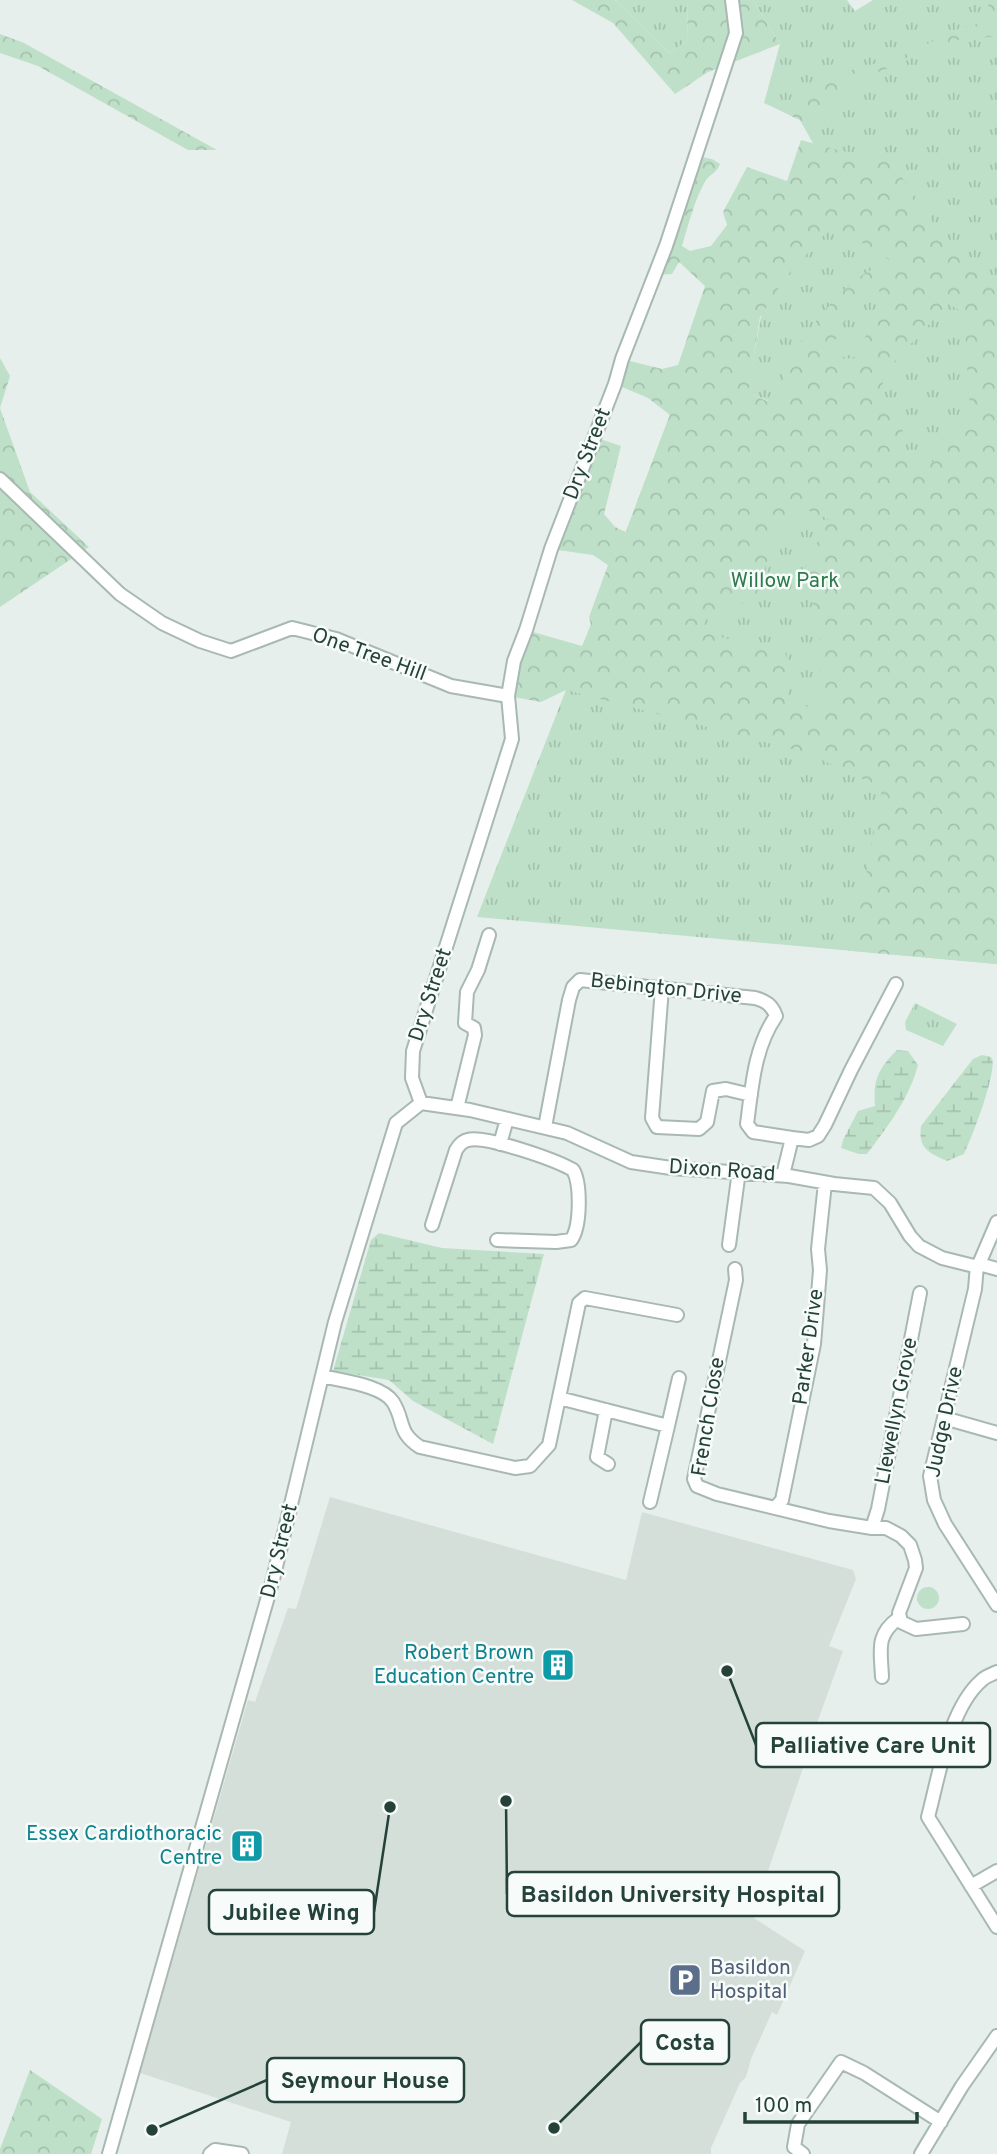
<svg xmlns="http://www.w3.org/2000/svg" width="997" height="2154" font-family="Overpass,sans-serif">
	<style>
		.built { fill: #d4dfda }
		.grass { fill: url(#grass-tufts) }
		.forest { fill: url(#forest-crowns); fill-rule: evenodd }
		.wetland { fill: url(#wetland-marsh) }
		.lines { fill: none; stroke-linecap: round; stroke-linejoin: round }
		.minor-casing { stroke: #a8b8b2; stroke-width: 16 }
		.minor { stroke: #fff; stroke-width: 12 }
		.labels { text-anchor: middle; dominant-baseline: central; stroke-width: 5; stroke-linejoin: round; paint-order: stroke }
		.street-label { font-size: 21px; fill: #24423a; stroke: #f7fbf9 }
		.park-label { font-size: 21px; fill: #2d7a4b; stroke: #f7fbf9 }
		.culture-label { font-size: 21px; fill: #0d838f; stroke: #f7fbf9; text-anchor: end }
		.service-label { font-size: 21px; fill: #4e5e75; stroke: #f7fbf9; text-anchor: start }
		.leader { fill: none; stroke: #24423a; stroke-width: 2.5 }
		.callout-dot { fill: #24423a; stroke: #f7fbf9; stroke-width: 2.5 }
		.callout { fill: #f7fbf9; stroke: #24423a; stroke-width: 2.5 }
		.callout-label { font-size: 23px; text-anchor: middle; font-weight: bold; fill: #24423a }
	</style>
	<defs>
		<pattern id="grass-tufts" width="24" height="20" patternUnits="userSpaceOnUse" patternTransform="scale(1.75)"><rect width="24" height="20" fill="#bfe0c8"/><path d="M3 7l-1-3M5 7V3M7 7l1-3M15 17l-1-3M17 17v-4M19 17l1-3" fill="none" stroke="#a4c1ad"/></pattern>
		<pattern id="forest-crowns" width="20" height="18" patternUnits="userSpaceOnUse" patternTransform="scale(1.75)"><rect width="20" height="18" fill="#bfe0c8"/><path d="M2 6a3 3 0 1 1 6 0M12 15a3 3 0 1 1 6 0" fill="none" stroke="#a4c1ad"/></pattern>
		<pattern id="wetland-marsh" width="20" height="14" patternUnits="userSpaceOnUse" patternTransform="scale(1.75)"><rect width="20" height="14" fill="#bfe0c8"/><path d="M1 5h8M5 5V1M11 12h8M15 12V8" fill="none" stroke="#a4c1ad"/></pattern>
	</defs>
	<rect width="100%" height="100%" fill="#e6efeb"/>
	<path class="built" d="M330,1497L626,1580L642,1512L853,1570L856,1579L829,1646L843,1651L816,1726L817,1727L767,1874L754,1918L805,1951L777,2015L772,2012L751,2059L746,2077L740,2083L711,2148V2154H282L291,2122L140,2073L248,1700L255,1702L288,1608L296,1609Z"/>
	<path class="grass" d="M615,0H688L687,41L669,53Z
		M753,0H847L855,11L873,0H997V964L477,917L566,690L686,372L891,446L747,393L767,283L814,145L800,120L764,103L780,44Z
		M915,1003L957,1024L943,1046L906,1030L905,1022Z
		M917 1598a11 11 0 1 1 22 0a11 11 0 1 1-22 0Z"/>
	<path class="forest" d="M572,0H615L669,53L687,41L688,0H753L780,44L708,72L675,94L613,23Z
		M990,0H997V37L963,38L873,74L853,93L803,125L800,120L789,115L816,89L856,68L896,59L962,27L983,23Z
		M0,34L24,43L217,150H188L38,66L0,53Z
		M801,140L841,151L887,156L939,231L997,282V964L852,951L882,788L807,753L566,690L541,702L508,696L526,630L582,646L591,625L589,617L608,565L593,555L551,549L594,437L621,446L604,514L615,527L626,532L670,415L648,398L615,384L622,359L662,369L678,365L705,286L679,262L672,274L653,275L697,156L712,159L720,164C716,174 711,173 706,180C695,198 688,226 682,246L690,251L711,246L727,225L723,212L747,167L787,181ZM833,225L886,257L892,263C842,273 813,329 782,366L788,393L767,401L748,393L760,317L786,277ZM876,284L886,305L863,340L866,349L864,358L825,359L851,311ZM948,304L971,316L967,321L965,331L970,411L933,462L895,448L903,431L874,401L893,363ZM807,510L828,519L804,571L800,587L819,612L820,707L788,706L789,666L784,649L748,644L702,632L707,616L755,599L776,533Z
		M0,358L10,376L0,408L30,492L89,547L0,607Z
		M30,2070L102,2119L91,2154H0V2149Z"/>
	<path class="wetland" d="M897,1050L908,1051L918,1065C909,1099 888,1126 867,1154H859L841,1148L843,1140L858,1111L875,1106C873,1080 878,1069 897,1050Z
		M982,1055C985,1056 989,1056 992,1058C997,1073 972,1137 964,1154L947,1161C928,1153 918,1148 921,1126L973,1059Z
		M379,1233L442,1248L544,1254L493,1444L413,1401L389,1380L333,1371L371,1240Z"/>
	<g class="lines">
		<defs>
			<path id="minor" d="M0,479L120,594L162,623L200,641L231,651L292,628L336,639L451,686L508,696
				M662,988L652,1118L657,1127L699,1129L707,1122L713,1091L726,1089L751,1095
				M421,1103L470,1110L567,1133L631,1162L671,1168L789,1176L834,1184L874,1188L890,1203L910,1236L919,1246L942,1258L974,1266L979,1264L997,1269
				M457,1108L475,1035L474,1028L465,1023L467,992L478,970L489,935
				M545,1127L569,1000L573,987L580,980L755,998C766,1001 772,1005 776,1016C754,1048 752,1087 747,1124L753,1132L792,1138L783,1175
				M792,1138L809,1140L818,1136L825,1125L851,1070L896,984
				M500,1144L507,1119
				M432,1225L456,1150C459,1145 462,1141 468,1140C485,1135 556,1160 573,1170C581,1183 581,1227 571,1240L556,1242L497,1240
				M729,1245L739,1171
				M979,1264L997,1222
				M977,1265L975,1289L930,1476L934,1500L945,1524L997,1605
				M735,1269L736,1280L694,1479L697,1486L717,1494L829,1521L872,1528H886L901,1536L910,1545L915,1560L916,1568L899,1613L901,1622L916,1629L963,1624
				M322,1376C342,1381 382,1385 393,1402C405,1421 397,1432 420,1447L515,1468L530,1466L549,1445L579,1303L585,1298L677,1315
				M559,1398L668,1426L650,1502
				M606,1410L597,1457L608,1464
				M944,1418L997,1433
				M668,1426L679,1378
				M776,1507L782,1500L814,1344L820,1270L818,1249L825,1183
				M872,1528L878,1509L920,1293
				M997,1672C993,1674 986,1676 982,1680C949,1708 939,1776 928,1817L997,1927
				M882,1677C881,1651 875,1635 899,1618
				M971,1886L997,1871
				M109,2154L273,1579L335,1322L396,1123L421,1103L412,1078L413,1051L512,739L508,696L514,661L526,630L551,549L615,384L622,359L666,246L736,33L732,0
				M210,2154L215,2150L242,2154
				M803,2154L794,2147L798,2124L841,2062L864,2073L941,2122
				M921,2154L962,2086L997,2036"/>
		</defs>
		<use href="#minor" class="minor-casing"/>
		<use href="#minor" class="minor"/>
	</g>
	<defs>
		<symbol id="building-square" viewBox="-11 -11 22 22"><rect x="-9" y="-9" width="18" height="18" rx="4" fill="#0f9aa8" stroke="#f7fbf9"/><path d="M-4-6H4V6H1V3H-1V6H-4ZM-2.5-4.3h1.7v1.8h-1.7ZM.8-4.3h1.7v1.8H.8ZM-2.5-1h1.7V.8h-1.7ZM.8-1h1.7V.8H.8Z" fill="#fff"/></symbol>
		<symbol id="parking-square" viewBox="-11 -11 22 22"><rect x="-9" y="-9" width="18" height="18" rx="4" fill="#5c6f8a" stroke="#f7fbf9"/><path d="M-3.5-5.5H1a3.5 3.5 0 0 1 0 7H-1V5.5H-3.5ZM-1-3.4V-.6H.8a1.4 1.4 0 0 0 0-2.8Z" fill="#fff"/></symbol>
	</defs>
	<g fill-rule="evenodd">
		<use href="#building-square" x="539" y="1646" width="38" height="38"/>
		<use href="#building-square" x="228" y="1827" width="38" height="38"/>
		<use href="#parking-square" x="666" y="1961" width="38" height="38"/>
	</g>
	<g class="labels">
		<g class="street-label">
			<text transform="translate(588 454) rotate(-69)">Dry Street</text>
			<text transform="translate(369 655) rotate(20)">One Tree Hill</text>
			<text transform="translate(666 989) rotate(6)">Bebington Drive</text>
			<text transform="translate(431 995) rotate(-72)">Dry Street</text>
			<text transform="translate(722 1171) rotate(4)">Dixon Road</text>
			<text transform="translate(809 1347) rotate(-82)">Parker Drive</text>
			<text transform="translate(897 1411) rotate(-79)">Llewellyn Grove</text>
			<text transform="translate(709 1417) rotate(-81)">French Close</text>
			<text transform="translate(945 1422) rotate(-78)">Judge Drive</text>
			<text transform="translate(280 1551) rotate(-76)">Dry Street</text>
		</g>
		<g class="park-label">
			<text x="785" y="581">Willow Park</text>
		</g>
		<g class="culture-label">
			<text x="534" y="1653">Robert Brown<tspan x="534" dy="24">Education Centre</tspan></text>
			<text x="222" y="1834">Essex Cardiothoracic<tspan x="222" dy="24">Centre</tspan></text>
		</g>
		<g class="service-label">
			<text x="710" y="1968">Basildon<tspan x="710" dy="24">Hospital</tspan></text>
		</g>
	</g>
	<path class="leader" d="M727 1671L756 1745M506 1801L507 1894M390 1807L374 1912M554 2128L641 2042M152 2130L267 2080"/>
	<g class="callout-dot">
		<circle cx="727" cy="1671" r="7"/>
		<circle cx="506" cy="1801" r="7"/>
		<circle cx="390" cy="1807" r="7"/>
		<circle cx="554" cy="2128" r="7"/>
		<circle cx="152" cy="2130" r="7"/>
	</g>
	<g class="callout">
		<rect x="756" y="1723" width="234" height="44" rx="7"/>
		<rect x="507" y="1872" width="332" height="44" rx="7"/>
		<rect x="209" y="1890" width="165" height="44" rx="7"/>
		<rect x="641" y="2020" width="88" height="44" rx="7"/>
		<rect x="267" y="2058" width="197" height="44" rx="7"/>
	</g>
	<g class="callout-label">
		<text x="873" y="1753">Palliative Care Unit</text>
		<text x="673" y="1902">Basildon University Hospital</text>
		<text x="291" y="1920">Jubilee Wing</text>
		<text x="685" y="2050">Costa</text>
		<text x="365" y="2088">Seymour House</text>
	</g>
	<path d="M745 2112v10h172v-10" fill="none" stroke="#24423a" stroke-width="3.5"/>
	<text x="755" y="2112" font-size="21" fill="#24423a" stroke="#f7fbf9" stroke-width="5" paint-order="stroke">100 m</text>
</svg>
